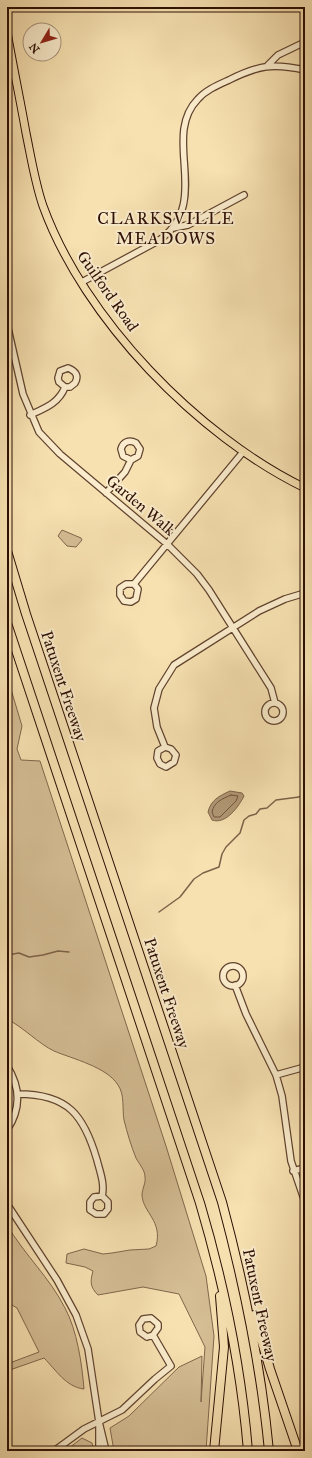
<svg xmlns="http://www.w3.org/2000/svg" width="312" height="1458" font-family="'IM FELL Great Primer',serif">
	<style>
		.green { fill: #d5bd94; stroke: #81664c }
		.water { fill: #b29976; stroke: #7d6148 }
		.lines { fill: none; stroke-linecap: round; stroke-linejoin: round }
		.shore { stroke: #70543d; stroke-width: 1 }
		.stream { stroke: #7d6148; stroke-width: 1.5 }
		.minor-casing { stroke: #60432f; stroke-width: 8 }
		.major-casing { stroke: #2d0e04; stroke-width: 9 }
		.highway-casing { stroke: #2d0e04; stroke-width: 10 }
		.minor { stroke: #faeccc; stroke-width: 5.5 }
		.major { stroke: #f7e1b1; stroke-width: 7 }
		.highway { stroke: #f7e1b1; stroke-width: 8 }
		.labels { text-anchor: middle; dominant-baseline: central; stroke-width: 4; stroke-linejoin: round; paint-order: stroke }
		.street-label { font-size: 16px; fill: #2d0e04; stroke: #faeccc }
		.neighbourhood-label { font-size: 17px; letter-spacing: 1px; fill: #2d0e04; stroke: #faeccc }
	</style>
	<rect width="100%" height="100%" fill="#f7e1b1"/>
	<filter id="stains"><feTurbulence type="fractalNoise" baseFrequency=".005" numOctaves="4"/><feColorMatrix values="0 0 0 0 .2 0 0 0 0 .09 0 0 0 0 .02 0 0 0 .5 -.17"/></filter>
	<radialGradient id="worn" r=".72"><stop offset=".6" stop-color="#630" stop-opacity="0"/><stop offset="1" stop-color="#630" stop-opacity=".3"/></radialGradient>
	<path class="green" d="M62,530L81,538L82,540L76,547L67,546L58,536Z
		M7,676L22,726L17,749L21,760L40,761L166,1146L206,1276L214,1336L206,1451H114L110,1428L129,1416L179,1367L202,1356L201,1402L205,1347L179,1294L143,1287L98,1295C90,1287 90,1282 93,1271L85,1267L66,1263L67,1254L84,1249L103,1254L112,1253L130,1250L149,1249L156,1246C163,1221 143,1213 142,1195C142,1189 146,1183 145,1177C145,1170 139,1164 136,1158C131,1146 127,1132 124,1120C122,1109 125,1095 118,1085C107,1067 73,1059 54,1051C39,1044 23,1027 7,1019Z
		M7,1225C24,1254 50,1278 65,1308C77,1330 82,1364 84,1389C66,1387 56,1370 44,1358L7,1371V1364L39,1352L17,1308L7,1302Z
		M82,1438L92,1443L94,1451H65Z"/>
	<path class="water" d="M230,791L242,793L244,796C239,806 226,825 212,820L208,812C211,800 219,796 230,791Z"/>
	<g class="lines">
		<path class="shore" d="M231,795L238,796L236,801L220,817H214L212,812C214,802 222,799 231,795Z"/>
		<path class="stream" d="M159,912L180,897L194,879L203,873L219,867L222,854L226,847L240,833L244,820L249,816L256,814L260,809L267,808L276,800L299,797L305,793
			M7,955L19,953L29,957L43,955L58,951L69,952"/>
		<defs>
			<path id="minor" d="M268,65L278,55L305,42
				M173,228L188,225L244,195
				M7,271V280
				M82,282L158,241C214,202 160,138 198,99C206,90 218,85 229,80C259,65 273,63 305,70
				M7,324L23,394L39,432L60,454L167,544L197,574L209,590L271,688L275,703
				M30,415C45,408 59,403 65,387H70L75,383C79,376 76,371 68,368L60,371L58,378L59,382L65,387
				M106,493L125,472L131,460L123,456L121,449C123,442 129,439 136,443L140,449L138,456L131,460
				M134,584H126L120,588V595L124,601L131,602L136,599L138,589L134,584L243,452
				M265 712a9 9 0 1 1 18 0a9 9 0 1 1-18 0Z
				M165,747L171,749L176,755L174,762L166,767L160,764L157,758L158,751L165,747L157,727L154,708L159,689L174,665L259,611L285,599L305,593
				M223 976a10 10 0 1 1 20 0a10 10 0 1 1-20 0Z
				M235,985L246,1014L276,1075L282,1096L291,1161L305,1202
				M7,1066C21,1088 21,1109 7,1130
				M276,1075L305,1067
				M18,1094C68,1094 84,1115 97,1160C100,1172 105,1184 102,1196L94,1197L90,1202V1210L96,1214H104L108,1209V1202L102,1196
				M293,1171L305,1168
				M7,1204L57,1280L76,1315L88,1349L99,1422L106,1451
				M54,1451L84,1429L122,1410L155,1379L171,1366L153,1335L158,1328V1324L151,1318L143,1319L139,1325L140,1332L147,1337L153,1335
				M99,1451V1426"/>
			<path id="major" d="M7,32C13,66 20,99 26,133C31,157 35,183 43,206C84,319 198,436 305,488"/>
			<path id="highway" d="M7,551L26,614L222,1202C244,1284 261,1366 269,1451
				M7,623L200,1203C224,1284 241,1366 248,1451
				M254,1315L270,1369L298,1451
				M214,1451L224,1347L220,1296"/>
		</defs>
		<use href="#minor" class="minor-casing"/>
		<use href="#major" class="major-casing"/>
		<use href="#highway" class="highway-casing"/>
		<use href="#minor" class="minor"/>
		<use href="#major" class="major"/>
		<use href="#highway" class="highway"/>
	</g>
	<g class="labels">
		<g class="street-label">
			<text transform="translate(108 291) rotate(55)">Guilford Road</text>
			<text transform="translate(141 505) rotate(40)">Garden Walk</text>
			<text transform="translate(64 686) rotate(72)">Patuxent Freeway</text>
			<text transform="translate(167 993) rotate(72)">Patuxent Freeway</text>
			<text transform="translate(260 1305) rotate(78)">Patuxent Freeway</text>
		</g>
		<g class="neighbourhood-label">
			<text x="166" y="218">CLARKSVILLE<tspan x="166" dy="20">MEADOWS</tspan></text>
		</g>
	</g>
	<rect width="312" height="1458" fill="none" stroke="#f7e1b1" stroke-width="24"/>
	<rect x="8" y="8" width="296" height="1442" fill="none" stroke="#2d0e04" stroke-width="2"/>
	<rect x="12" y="12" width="288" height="1434" fill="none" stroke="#2d0e04"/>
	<g transform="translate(42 42) rotate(232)"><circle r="19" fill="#faeccc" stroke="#a8937c"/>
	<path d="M0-3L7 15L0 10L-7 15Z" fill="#8f2418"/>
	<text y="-6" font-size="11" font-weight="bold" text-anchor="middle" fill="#2d0e04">N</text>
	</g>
	<rect width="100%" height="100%" filter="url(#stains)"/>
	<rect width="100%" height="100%" fill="url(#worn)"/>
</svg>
